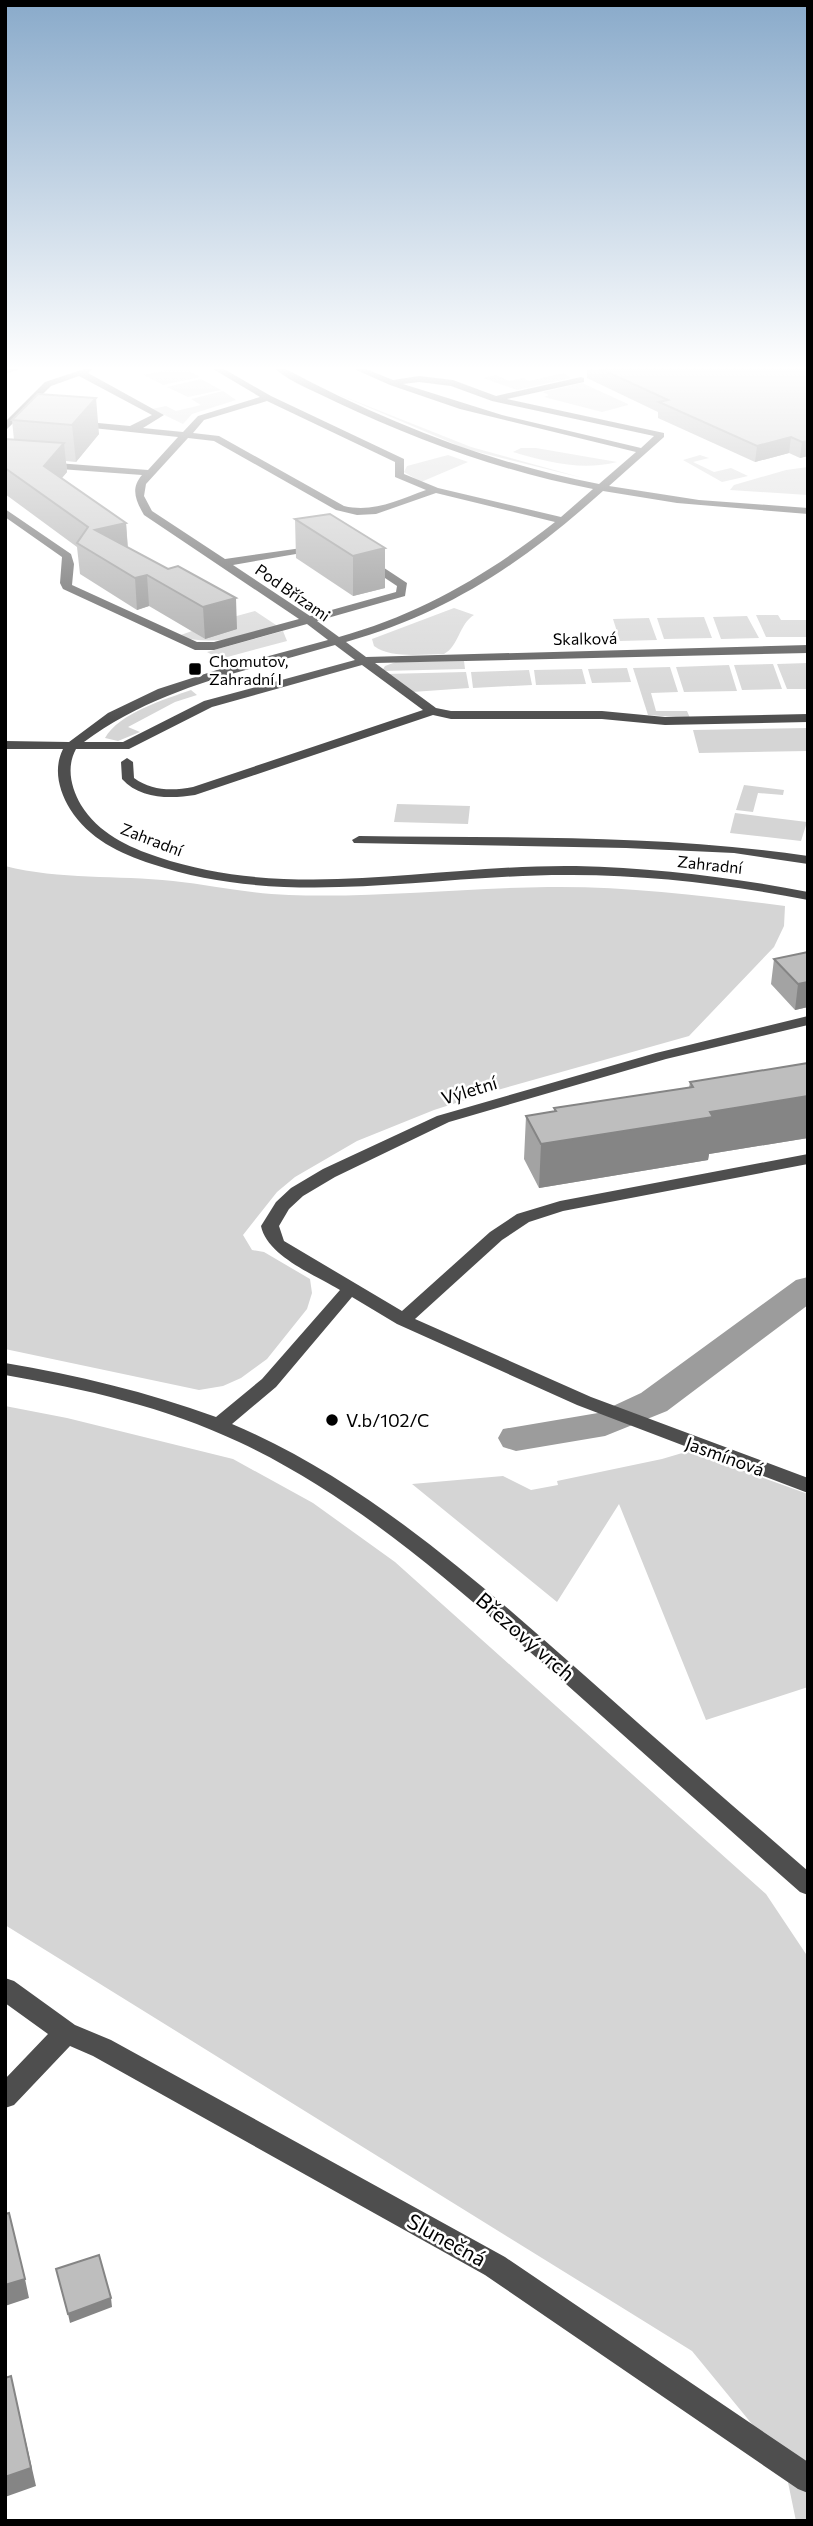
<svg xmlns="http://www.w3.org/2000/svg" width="813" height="2526" font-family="Commissioner,sans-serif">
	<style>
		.green { fill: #d5d5d5 }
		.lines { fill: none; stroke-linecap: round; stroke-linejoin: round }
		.canal { fill: #9c9c9c; fill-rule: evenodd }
		.minor { fill: #4e4e4e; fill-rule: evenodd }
		.wall { fill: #a3a3a3 }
		.shaded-wall { fill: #858585 }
		.building { fill: #bebebe; stroke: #858585; stroke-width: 2 }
		.poi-dot { fill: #000; stroke: #fff; stroke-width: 2.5 }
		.labels { text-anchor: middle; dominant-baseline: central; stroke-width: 5; stroke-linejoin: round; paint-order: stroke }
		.far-street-label { font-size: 16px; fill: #000; stroke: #fff }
		.far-poi-label { font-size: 16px; fill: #000; stroke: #fff; text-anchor: start }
		.street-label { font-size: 18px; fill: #000; stroke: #fff }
		.poi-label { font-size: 18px; fill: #000; stroke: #fff; text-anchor: start }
		.near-street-label { font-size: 21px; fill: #000; stroke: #fff }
	</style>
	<rect width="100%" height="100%" fill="#fff"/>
	<path class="green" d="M172,369H186L200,377L163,385L144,375Z
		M564,373L571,378L517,390L483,378L496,375L509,381L523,378L529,381Z
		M201,379L221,390L188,397L167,387Z
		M582,383L628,404V405L602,412L544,397L549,395L543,392Z
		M223,391L236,400L192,414L183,424L152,409L166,406L176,411L201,405L191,399Z
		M335,393L471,447L583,478L466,449Z
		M521,448H536L617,462C581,471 548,462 513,452Z
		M448,455L468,462L421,482L404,472L407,466Z
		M700,455L709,458L693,462L714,472L731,468L748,476L722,482L683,460Z
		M808,467V495L730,490L734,485L786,470Z
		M454,608L474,615C459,624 459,646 444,654C423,654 391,659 374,646L372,639Z
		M255,611L279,627C244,636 213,647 178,636L192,631L205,639L222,620Z
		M756,615H778L781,620H807L808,637H766Z
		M747,616L759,638L721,639L713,617Z
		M704,617L712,638L664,639L657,618Z
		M649,618L657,640L620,641L613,619Z
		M283,631L287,641L220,659L207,652Z
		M464,661L465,669L382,671L385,666L396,662Z
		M808,663V689H787L777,664Z
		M773,664L782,689L742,690L734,665Z
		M729,665L737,691L684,692L676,667Z
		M670,667L678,692L651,693L656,711H687L690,718L648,715L633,668Z
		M627,668L631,682L592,683L588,669Z
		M582,669L586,684L536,685L534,670Z
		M529,670L532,685L473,688L471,672Z
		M466,672L469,688L412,692L385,674Z
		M191,690L197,695L175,702L128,727L140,732L118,741L105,738C119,713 166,699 191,690Z
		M808,728V751L699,753L693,730Z
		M744,785L784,790L783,795L758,793L753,812L736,810Z
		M397,804L470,806L468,824L394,822Z
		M735,813L807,822L801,841L730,833Z
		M5,866C60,880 117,875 173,881C212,885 249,894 289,895C375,898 461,888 548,887C627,886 706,896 785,906L784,926L774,947L689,1036L487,1093L434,1110L357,1141L295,1177L277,1192L243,1235L252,1250L264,1252L310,1279L312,1293L307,1309L267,1359L241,1378L223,1386L199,1390L5,1349Z
		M5,1406L67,1418L233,1459L313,1503L395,1562L766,1894L808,1957V2521H796L784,2463L692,2351L5,1925Z
		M689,1451L808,1494V1687L706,1720L619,1504L557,1602L412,1484L503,1476L531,1490L558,1485L557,1481L662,1459Z"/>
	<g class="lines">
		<path class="canal" d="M808,1277V1305L667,1411L605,1436L516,1451L503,1447L498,1438L503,1429L598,1413L641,1393L796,1280Z"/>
		<path class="minor" d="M5,369H20L5,374Z
			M84,369H93L88,373L164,415L143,428L183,432L198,416L260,397L213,369H224L271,396L404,459V474L438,488L561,517L593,489C505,472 418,441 336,402C316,392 292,383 275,369H286C385,422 489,463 599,484L636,452L460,409L390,385L354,369H366L393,380L419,376L453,380L496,396L581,377L584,378V382L507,399L664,433V437L609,486L699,500L808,508V514L677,503L603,491C525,561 449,613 346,642L366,657L808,645V653L375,663L436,708L451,711H602L665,717L808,714V722L665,725L602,719H451L433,715L195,795C170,799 140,799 122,779L121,762L127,758L133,762L134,778C152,791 172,791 193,787L423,710L362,665L212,707L129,749H76C66,767 71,788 81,805C98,833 128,847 158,857C294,903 437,864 576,866C654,868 731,877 808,892V900C730,885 651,875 572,875C431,874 288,910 152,864C119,853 89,839 70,809C59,791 53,769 63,749H5V741L69,742L108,713L158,689L217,670L328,640L307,624L214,650H195L63,589L60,583L62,557L5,517V509L71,554L74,564L72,585L197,642H214L299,619L144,515C136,501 130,489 142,475L5,465V459L148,470L178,437L74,426V422L77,421L130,426L152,415L79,376L51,386L5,431V422L45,382ZM419,382L451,386L492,401L654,436L641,448L502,415L403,384ZM267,401L395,462V477L426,490C398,500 373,513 344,506L219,436L193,433L204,420ZM188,438L214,441L336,510L357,515L376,514L436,493L555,522C489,574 421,614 339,637L317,621L405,596L407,583L369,558H361V562L397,586L396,592L310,616L233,565L319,550L323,549V545L225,559L152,511L144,496L146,484ZM335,645L355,660L204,701L123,742H84C159,686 247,671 335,645Z
			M359,836C509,838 660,834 808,856V864L734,853L626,848L354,843L352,840Z
			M808,1016V1025L666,1059L449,1122L335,1177L303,1196L289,1209L279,1226L284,1241L402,1311L490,1232L517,1214L560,1201L808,1154V1164L563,1211L529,1222L502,1240L415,1319L591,1397L808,1478V1493L577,1405L397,1324L352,1297L276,1387L232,1424C366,1481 476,1580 584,1675C658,1741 733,1806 808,1871V1895L800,1892C722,1823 644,1754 566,1684C465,1594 362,1500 239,1442C165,1407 85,1389 5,1375V1363C77,1375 147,1392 216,1417L262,1379L340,1290C315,1275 267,1256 261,1226L276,1202L291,1188L323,1169L437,1116L656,1053Z
			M5,1978L14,1981L75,2025L111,2040L505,2257L808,2462V2493L798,2489L485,2275L93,2056L70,2046L14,2105L5,2108V2079L48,2034L5,2003Z"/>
	</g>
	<path class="wall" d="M587,369H808V456L800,458L789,453L755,462L658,418V412L587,378Z
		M38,394L99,434L76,462L66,461L67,472L62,478L126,523L128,548L237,629L205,639L149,606L137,610L80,574L77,547L5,494V439L14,440L12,420Z
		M330,514L385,588L353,596L296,558L295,519Z
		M808,952V1007L795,1010L771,984L774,959Z
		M808,1063V1138L709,1154L708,1160L539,1188L524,1159L526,1116L554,1111V1108L689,1088L690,1082Z"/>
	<path class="shaded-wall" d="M96,398L99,434L76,462L72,425Z
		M791,437L789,453L755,462L757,446Z
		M808,441V456L800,458L802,442Z
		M64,443L67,472L47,495L44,466Z
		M126,523L128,553L95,530Z
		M385,548V588L353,596V556Z
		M147,575L149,606L137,610L135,578Z
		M236,598L237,629L205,639L203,607Z
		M808,982V1007L795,1010L798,984Z
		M808,1096V1138L709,1154L708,1160L539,1188L541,1144L710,1112Z
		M25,2279L29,2298L5,2306V2285Z
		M111,2298L112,2307L70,2323L68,2314Z
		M11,2376L36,2486L5,2497V2477Z"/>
	<path class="building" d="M601,369H807L808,441L802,442L791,437L757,446L659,402L668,400Z
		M38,394L96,398L72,425L12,420Z
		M5,439L64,443L44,466L126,523L95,530L168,569L178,566L236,598L203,607L147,575L135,578L77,543L88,527L5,468Z
		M330,514L385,548L353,556L295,519Z
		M808,952V982L798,984L774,959Z
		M808,1063V1096L710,1112L713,1117L541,1144L526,1116L556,1111L554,1108L693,1087L690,1082Z
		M9,2213L25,2279L5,2285V2214Z
		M99,2255L111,2298L68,2314L56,2269Z
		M11,2376L31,2468L5,2477V2378Z"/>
	<linearGradient id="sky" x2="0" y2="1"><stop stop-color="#89aaca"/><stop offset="0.51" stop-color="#fff"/><stop offset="1" stop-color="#fff" stop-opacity="0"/></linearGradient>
	<rect width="813" height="722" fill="url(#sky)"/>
	<g class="poi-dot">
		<rect x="188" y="662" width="14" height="14" rx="3.5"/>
		<circle cx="332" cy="1420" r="7"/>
	</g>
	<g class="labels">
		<g class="far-street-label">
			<text transform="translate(293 592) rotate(35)">Pod Břízami</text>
			<text transform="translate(585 638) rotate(-1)">Skalková</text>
			<text transform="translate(152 839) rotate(21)">Zahradní</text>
			<text transform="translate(710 864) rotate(6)">Zahradní</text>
		</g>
		<g class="far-poi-label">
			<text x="209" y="660">Chomutov,<tspan x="209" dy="18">Zahradní I</tspan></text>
		</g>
		<g class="street-label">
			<text transform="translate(469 1090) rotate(-17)">Výletní</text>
			<text transform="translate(725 1456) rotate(20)">Jasmínová</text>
		</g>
		<g class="poi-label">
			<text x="346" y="1420">V.b/102/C</text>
		</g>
		<g class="near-street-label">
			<text transform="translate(526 1636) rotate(41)">Březový vrch</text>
			<text transform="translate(447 2239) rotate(29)">Slunečná</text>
		</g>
	</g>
	<rect width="813" height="2526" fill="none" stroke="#000000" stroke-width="14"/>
</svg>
